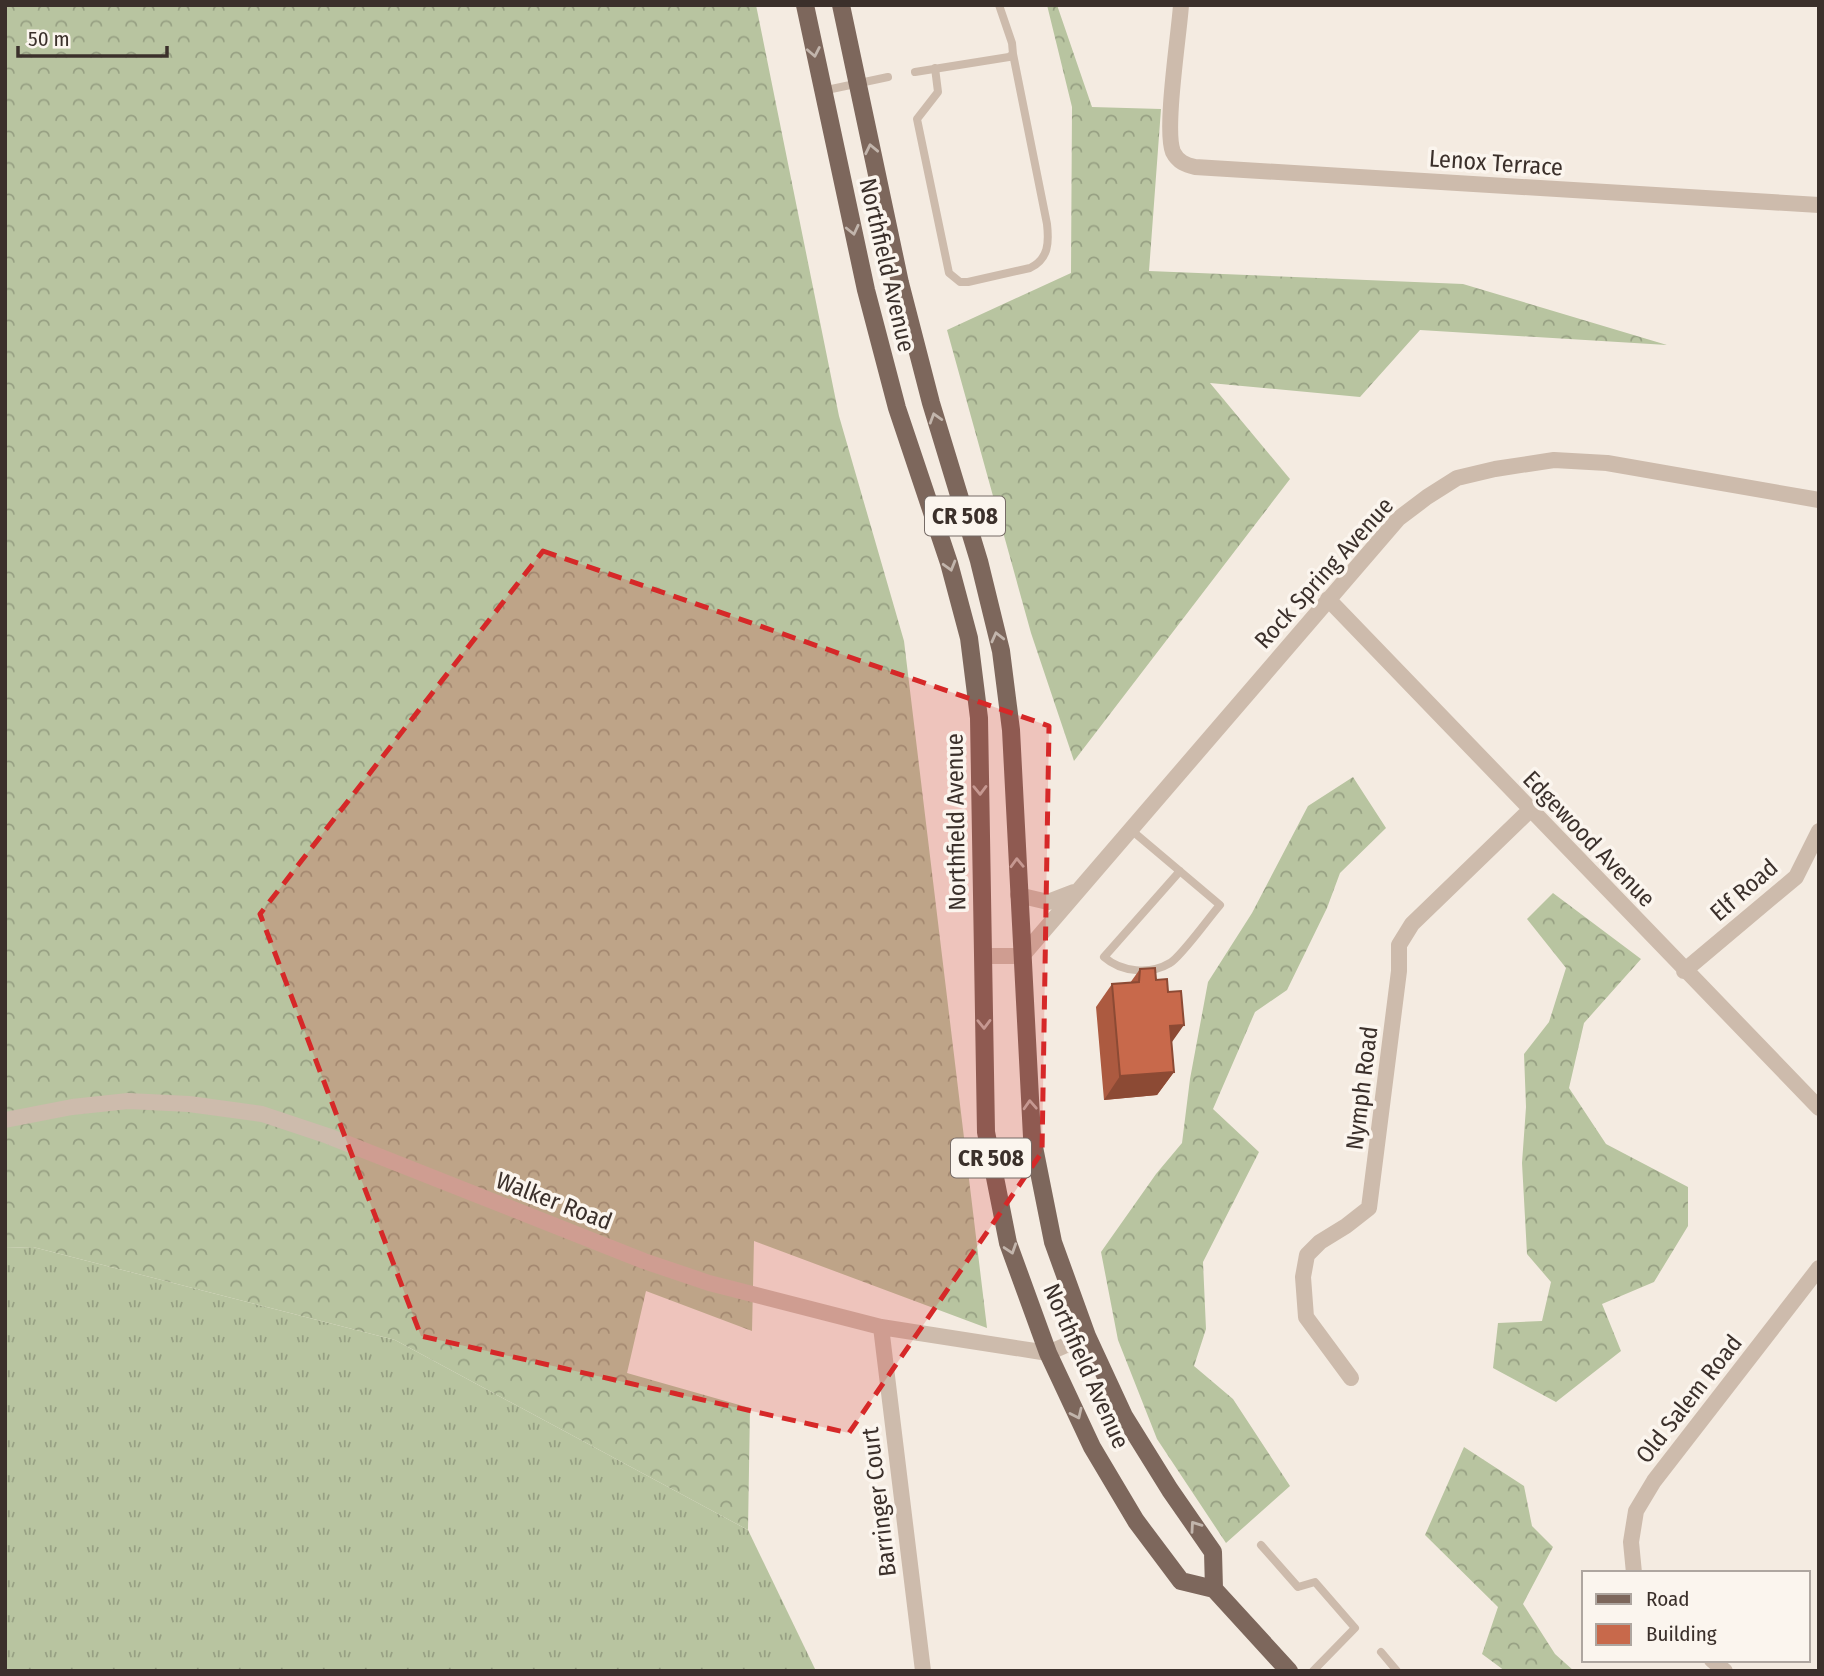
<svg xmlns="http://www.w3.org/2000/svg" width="1824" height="1676" font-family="'Fira Sans Condensed',sans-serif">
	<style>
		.grass { fill: url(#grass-tufts) }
		.forest { fill: url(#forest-crowns) }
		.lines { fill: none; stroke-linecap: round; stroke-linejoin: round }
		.service { stroke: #cdbbac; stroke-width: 8 }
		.minor { stroke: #cdbbac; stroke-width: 16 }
		.primary { stroke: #7d675c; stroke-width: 18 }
		.wall { fill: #ac5a40 }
		.shaded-wall { fill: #8c4a34 }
		.building { fill: #c8694b; stroke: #8c4a34; stroke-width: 2 }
		.oneway { stroke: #c2b5ac }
		.marked { fill: #d62828; fill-opacity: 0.2; stroke: #d62828; stroke-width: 5; stroke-dasharray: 14 9; stroke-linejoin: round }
		.labels { text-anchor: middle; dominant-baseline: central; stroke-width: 7; stroke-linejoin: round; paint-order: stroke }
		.shield { fill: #fbf5ee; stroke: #756b66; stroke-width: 2 }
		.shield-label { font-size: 23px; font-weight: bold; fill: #3b302b }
		.street-label { font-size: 24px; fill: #3b302b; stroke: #fbf5ee }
	</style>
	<defs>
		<pattern id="grass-tufts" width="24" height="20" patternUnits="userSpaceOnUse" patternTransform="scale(1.75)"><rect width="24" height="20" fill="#b8c4a0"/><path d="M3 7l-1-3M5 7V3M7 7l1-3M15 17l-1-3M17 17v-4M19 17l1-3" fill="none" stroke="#97a083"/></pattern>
		<pattern id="forest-crowns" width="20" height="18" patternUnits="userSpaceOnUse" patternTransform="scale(1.75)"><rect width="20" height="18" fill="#b8c4a0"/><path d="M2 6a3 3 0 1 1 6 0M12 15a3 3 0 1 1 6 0" fill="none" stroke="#97a083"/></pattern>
	</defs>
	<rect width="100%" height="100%" fill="#f4ebe1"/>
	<path class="grass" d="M33,1247L395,1340L748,1530L816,1671H5V1248Z"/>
	<path class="forest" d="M5,5H756L839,416L904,641L987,1328L754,1241L752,1331L646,1291L627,1373L750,1408L748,1530L395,1340L33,1247L5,1248Z
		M1047,5H1057L1092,107L1161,109L1149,271L1463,284L1667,345L1420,330L1360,397L1210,383L1290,479L1074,761L1031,633L947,330L1071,273L1072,107Z
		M1353,777L1386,828L1340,873L1327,908L1287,990L1255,1012L1213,1109L1259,1152L1203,1262L1206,1329L1194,1366L1233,1399L1290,1486L1226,1543L1157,1439L1118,1340L1101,1252L1156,1174L1182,1143L1190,1079L1208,982L1252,913L1308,806Z
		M1553,893L1641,959L1584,1023L1569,1088L1606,1144L1688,1187V1226L1654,1282L1602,1304L1621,1351L1556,1402L1493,1368L1498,1323L1542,1321L1551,1282L1527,1254L1522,1163L1526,1107L1524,1054L1549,1022L1566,968L1527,919Z
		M1464,1447L1524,1486L1532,1526L1553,1547L1523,1604L1555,1654L1574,1671H1505L1482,1654L1498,1607L1425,1535Z"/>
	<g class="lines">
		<path class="service" d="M935,68L938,92L917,119L949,273L960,282H968L1030,268C1049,259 1049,242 1047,224L1013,54
			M915,72L1009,57L1013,54L1012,43L999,5
			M822,91L888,77
			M1130,829L1220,905C1210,916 1181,957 1170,963C1150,975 1121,972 1104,957L1180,871
			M1261,1545L1298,1587L1315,1582L1355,1628L1313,1671
			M1381,1652L1397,1671"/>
		<path class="minor" d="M1181,5C1179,35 1164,130 1173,152C1178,162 1186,165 1195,167L1819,205
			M1328,599L1819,1108
			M1018,895L1048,902L1074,892
			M983,956H1022L1398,519L1427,497L1457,478L1495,469L1554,460L1607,463L1819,500
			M1684,971L1796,877L1819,831
			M5,1120L72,1107L128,1101L189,1104L262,1114L328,1136L644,1261L709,1283L881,1327L1048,1353L1087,1336
			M881,1327L923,1671
			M1351,1378L1306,1317L1303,1277L1307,1255L1320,1242L1346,1226L1369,1208L1399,971V945L1412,924L1530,810
			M1634,1573L1631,1542L1636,1511L1654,1481L1819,1268
			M1712,1660L1725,1671"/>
		<path class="primary" d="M805,5L866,290L897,408L949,563L969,638L979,718L986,1132L1008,1243L1048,1353L1092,1447L1136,1521L1181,1581L1214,1589L1289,1671
			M841,5L900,283L931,403L979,561L1001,651L1011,730L1032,1137L1053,1242L1087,1336L1124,1416L1170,1490L1213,1552L1214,1589"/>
	</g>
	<path class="wall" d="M1140,969L1156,980L1171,1043L1174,1072L1157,1095L1104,1100L1096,1007L1112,984L1130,983Z"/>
	<path class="shaded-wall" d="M1184,1025L1167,1049L1170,1026Z
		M1174,1072L1157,1095L1104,1100L1120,1076Z"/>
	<path class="building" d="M1155,968L1156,980L1167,979L1168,992L1181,991L1184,1025L1170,1026L1174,1072L1120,1076L1112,984L1139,982L1140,969Z"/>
	<defs><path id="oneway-chevron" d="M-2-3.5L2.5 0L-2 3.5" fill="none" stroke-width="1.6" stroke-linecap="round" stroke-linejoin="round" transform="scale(1.75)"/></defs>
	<g class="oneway">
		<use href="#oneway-chevron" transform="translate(814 52) rotate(79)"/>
		<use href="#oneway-chevron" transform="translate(871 149) rotate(-102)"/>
		<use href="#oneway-chevron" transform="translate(853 230) rotate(77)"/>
		<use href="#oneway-chevron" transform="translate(935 418) rotate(-107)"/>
		<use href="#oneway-chevron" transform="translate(950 566) rotate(74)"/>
		<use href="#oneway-chevron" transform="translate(997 637) rotate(-104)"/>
		<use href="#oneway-chevron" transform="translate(980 790) rotate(89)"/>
		<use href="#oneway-chevron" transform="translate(1017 863) rotate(-92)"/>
		<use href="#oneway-chevron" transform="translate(984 1024) rotate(89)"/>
		<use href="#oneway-chevron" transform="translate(1030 1105) rotate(-93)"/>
		<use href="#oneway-chevron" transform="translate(1011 1249) rotate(72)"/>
		<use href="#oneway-chevron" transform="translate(1077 1414) rotate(65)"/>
		<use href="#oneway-chevron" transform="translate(1195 1526) rotate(-125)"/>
	</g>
	<path class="marked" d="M543,551L1049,726L1042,1152L849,1433L421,1336L260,914Z"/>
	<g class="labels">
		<g class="shield">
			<rect x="925" y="496.5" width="80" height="39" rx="5"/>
			<rect x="951" y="1138.5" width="80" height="39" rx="5"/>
		</g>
		<g class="shield-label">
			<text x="965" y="516">CR 508</text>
			<text x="991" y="1158">CR 508</text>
		</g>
		<g class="street-label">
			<text transform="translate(1496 163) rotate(4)">Lenox Terrace</text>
			<text transform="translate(887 265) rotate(77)">Northfield Avenue</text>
			<text transform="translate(1324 573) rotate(-48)">Rock Spring Avenue</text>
			<text transform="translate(956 822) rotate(-91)">Northfield Avenue</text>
			<text transform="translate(1589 839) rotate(46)">Edgewood Avenue</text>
			<text transform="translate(1744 890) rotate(-41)">Elf Road</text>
			<text transform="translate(1362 1088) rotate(-83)">Nymph Road</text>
			<text transform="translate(554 1201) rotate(21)">Walker Road</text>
			<text transform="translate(1086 1366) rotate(66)">Northfield Avenue</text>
			<text transform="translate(1689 1399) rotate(-52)">Old Salem Road</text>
			<text transform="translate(879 1502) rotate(-97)">Barringer Court</text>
		</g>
	</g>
	<rect width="1824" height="1676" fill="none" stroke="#3b302b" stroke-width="14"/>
	<rect x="1582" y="1571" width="228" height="91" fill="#fbf5ee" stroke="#aea6a0" stroke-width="2"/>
	<rect x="1596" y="1594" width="35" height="10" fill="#7d675c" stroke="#aea6a0" stroke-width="2"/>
	<text x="1646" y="1606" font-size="21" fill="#3b302b">Road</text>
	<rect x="1596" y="1624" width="35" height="21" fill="#c8694b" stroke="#aea6a0" stroke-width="2"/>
	<text x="1646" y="1641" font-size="21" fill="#3b302b">Building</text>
	<path d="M18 46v10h149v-10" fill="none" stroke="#3b302b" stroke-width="3.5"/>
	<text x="28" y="46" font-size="21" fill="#3b302b" stroke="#fbf5ee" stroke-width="5" paint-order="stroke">50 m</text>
</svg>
